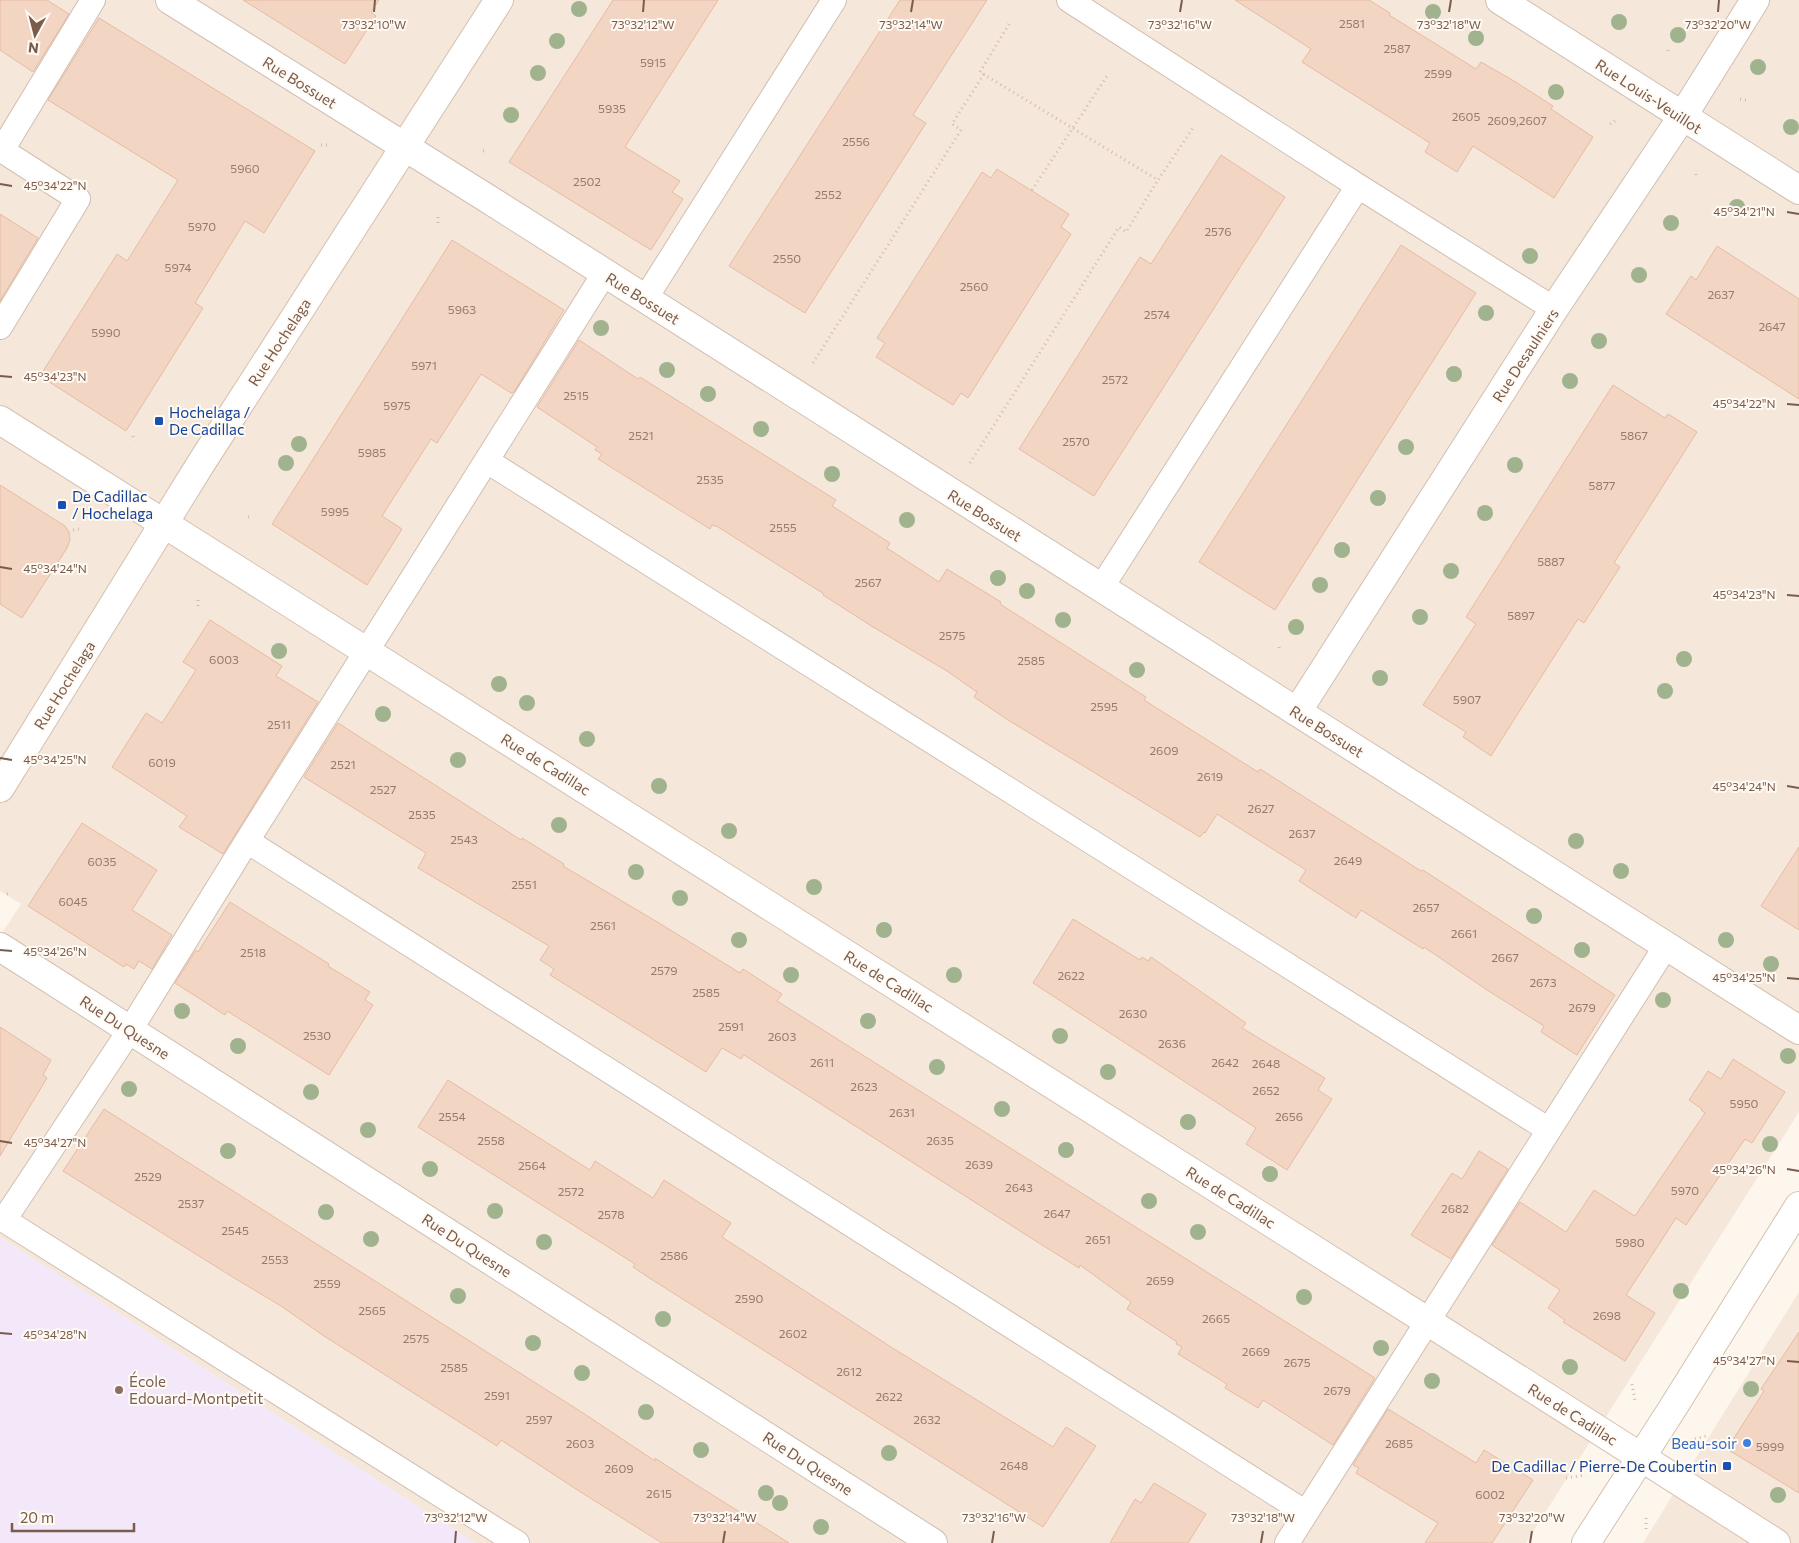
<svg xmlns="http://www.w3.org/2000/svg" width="1799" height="1543" font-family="Commissioner,sans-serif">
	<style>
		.residential { fill: #f5e8da }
		.education { fill: #f3e8fa }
		.building { fill: #f3d5c3; stroke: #e6bba3 }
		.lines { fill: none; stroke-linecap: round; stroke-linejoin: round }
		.lane-casing { stroke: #d1beb0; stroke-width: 26 }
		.street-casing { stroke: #d1beb0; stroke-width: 30 }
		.secondary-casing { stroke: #d6c0b0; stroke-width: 30 }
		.path { stroke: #d9b8a5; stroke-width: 3; stroke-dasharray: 1 4; stroke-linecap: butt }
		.lane { stroke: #fff; stroke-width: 24 }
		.street { stroke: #fff; stroke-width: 28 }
		.secondary { stroke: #fff; stroke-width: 28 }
		.tree { fill: #a0b28e }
		.ticks { fill: none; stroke: #7a5c4d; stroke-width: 2 }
		.transit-dot { fill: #1a4fb4; stroke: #fffaf3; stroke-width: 2 }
		.education-dot { fill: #8d6e63; stroke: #fffaf3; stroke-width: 2 }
		.shop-dot { fill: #3f7fe0; stroke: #fffaf3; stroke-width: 2 }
		.labels { text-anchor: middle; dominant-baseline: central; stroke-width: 4; stroke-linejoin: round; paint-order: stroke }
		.number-label { font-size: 12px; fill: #987a6a }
		.street-label { font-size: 15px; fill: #7a5c4d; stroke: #fffaf3 }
		.transit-label { font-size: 15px; fill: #164399; stroke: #fffaf3; text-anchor: start }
		.education-label { font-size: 15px; fill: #785e54; stroke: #fffaf3; text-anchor: start }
		.shop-label { font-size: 15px; fill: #366cbe; stroke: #fffaf3; text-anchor: end }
		.ticks-label { font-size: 12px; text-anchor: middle; fill: #7a5c4d; stroke: #fffaf3; stroke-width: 4; stroke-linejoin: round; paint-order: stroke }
	</style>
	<rect width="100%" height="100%" fill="#fdf6ec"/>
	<path class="residential" d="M0,0H1799V1112L1526,1543H475L0,1237V936L21,904L0,891Z
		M1799,1292V1543H1643Z"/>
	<path class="education" d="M0,1237L475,1543H0Z"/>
	<path class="building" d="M0,0H47L69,14L33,72L0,50Z
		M243,0H379L371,12L376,16L345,64Z
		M613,0H718L625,147L680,181L672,192L683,199L651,250L509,162Z
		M900,0H987L913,115L926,123L805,313L729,266Z
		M1235,0H1369L1390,13L1389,15L1476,69L1481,62L1514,81L1553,106L1551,109L1593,137L1554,198L1473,146L1457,172L1425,152L1430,143L1302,62L1311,49Z
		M99,18L315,151L264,233L245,221L195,303L203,308L126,431L40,376L117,254L127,261L178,180L48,100Z
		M1221,155L1285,197L1094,496L1019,449L1140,257L1151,264Z
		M997,169L1069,214L1061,227L1071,234L968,398L961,393L953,405L876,357L885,343L877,338L982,172L991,178Z
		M0,214L38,238L0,301Z
		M452,240L564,310L514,392L511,393L481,374L437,443L431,439L382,516L402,529L367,585L272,524Z
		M1401,245L1476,293L1275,610L1199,562Z
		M1717,246L1799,299V399L1666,314L1691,276L1696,280Z
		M579,340L638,379L640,377L836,500L832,506L890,543L887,548L939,582L947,569L1001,602L1000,604L1146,697L1144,700L1258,772L1260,769L1421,871L1423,870L1615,995L1577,1055L1541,1032L1544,1026L1487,990L1424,947L1423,949L1361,910L1356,918L1299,881L1306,870L1217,814L1205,833L1204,832L1200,837L1008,720L974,697L977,692L947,671L873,627L823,595L824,594L718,527L712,525L710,529L598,459L602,454L595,450L597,447L537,407Z
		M1613,385L1665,418L1668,414L1697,432L1614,563L1620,567L1584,623L1578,619L1491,756L1463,737L1466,732L1423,705L1476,624L1466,617Z
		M0,485L65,526L69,532L70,540L67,548L22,618L0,604Z
		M210,620L282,666L276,676L318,702L223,854L179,827L187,816L112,767L146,713L162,723L196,670L183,662Z
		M338,723L521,840L522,838L564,864L563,866L659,923L740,973L743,969L782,994L777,1001L1375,1378L1333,1445L1263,1400L1258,1408L1225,1388L1227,1384L1178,1354L1182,1347L1176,1344L1177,1342L1127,1309L1131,1302L1080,1265L1079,1268L1042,1245L744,1055L741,1059L722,1048L706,1072L550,975L554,969L540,960L549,946L418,868L426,853L304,777Z
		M82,823L157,870L132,910L172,935L152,969L139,961L134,969L126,964L124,967L28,906Z
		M1799,847V930L1761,906Z
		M230,902L329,964L328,966L370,992L365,1000L373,1005L329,1075L227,1011L225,1015L175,983L196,950L198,952Z
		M1073,919L1140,960L1142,957L1148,961L1151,957L1246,1023L1242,1028L1325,1078L1318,1090L1332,1099L1287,1170L1246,1144L1256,1128L1033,983Z
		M0,1027L51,1060L43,1075L47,1078L0,1156Z
		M1733,1059L1785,1092L1752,1143L1745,1139L1686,1225L1676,1218L1626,1295L1655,1313L1625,1361L1563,1322L1565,1320L1548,1308L1560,1290L1492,1245L1520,1202L1566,1232L1594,1190L1635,1216L1705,1113L1701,1110L1702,1109L1689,1100L1708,1071L1721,1079Z
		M448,1080L590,1170L595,1161L653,1198L664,1180L731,1223L722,1237L891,1347L1053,1447L1066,1427L1096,1446L1043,1527L651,1279L633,1267L635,1264L418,1127Z
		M104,1109L583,1413L655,1461V1458L695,1484L789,1543H662L579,1491L501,1440L497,1446L324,1336L281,1306L231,1276L63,1171Z
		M1479,1151L1508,1169L1451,1259L1411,1235L1452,1173L1462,1179Z
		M1799,1332V1493L1727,1449L1764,1391L1761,1389Z
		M1388,1409L1476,1463L1484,1450L1533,1480L1492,1543H1425L1438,1523L1356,1473L1359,1468L1353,1465Z
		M1154,1483L1206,1514L1188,1543H1110L1135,1499L1141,1503Z"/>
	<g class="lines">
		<defs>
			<path id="lane" d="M1069,0L1358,186L1554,309
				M0,149L78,199L0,327
				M2,150L93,0
				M645,299L834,0
				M487,461L1549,1130L1287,1543
				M1101,588L1358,186
				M247,841L1306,1513
				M1549,1130L1666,946
				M517,1543L4,1220L130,1030L247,841L604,274"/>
			<path id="street" d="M170,0L485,197L1799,1030
				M1500,0L1799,190
				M1297,712L1554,309L1682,117L1755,0
				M0,947L933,1543"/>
			<path id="secondary" d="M0,420L1427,1321L1776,1543
				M0,788L200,465L499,0
				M1586,1543L1674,1406L1799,1206"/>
		</defs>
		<use href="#lane" class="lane-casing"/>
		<use href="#street" class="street-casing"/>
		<use href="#secondary" class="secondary-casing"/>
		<path class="path" d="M1009,24L980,72L1158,180L1193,128
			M1668,50L1669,54
			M1740,99L1746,100
			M1610,124L1615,121
			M321,145H327
			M483,151L487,150
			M1696,174L1697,178
			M1032,190L1107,76
			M438,217V223
			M813,363L961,130L952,124L984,74
			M133,436L134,441
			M970,463L1119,227L1126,232L1158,180
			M248,517L253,516
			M73,530L79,529
			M198,606V600
			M1279,647L1280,652
			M7,894L11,893
			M1632,1384L1635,1401
			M1695,1439L1706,1436
			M1566,1478L1585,1475
			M1646,1518V1530"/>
		<use href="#lane" class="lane"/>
		<use href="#street" class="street"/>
		<use href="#secondary" class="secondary"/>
	</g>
	<g class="tree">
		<circle cx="579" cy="9" r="8"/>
		<circle cx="1433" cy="12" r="8"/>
		<circle cx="1619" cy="22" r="8"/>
		<circle cx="1678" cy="35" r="8"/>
		<circle cx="1476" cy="38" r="8"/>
		<circle cx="557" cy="41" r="8"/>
		<circle cx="1758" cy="67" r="8"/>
		<circle cx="538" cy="73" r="8"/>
		<circle cx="1556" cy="92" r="8"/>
		<circle cx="511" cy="115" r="8"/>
		<circle cx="1791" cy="127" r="8"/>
		<circle cx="1737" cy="207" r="8"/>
		<circle cx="1671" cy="223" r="8"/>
		<circle cx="1530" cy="256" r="8"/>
		<circle cx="1639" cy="275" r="8"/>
		<circle cx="1486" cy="313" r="8"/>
		<circle cx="601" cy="328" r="8"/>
		<circle cx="1599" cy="341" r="8"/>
		<circle cx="667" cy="370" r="8"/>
		<circle cx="1454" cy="374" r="8"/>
		<circle cx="1570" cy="381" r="8"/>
		<circle cx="708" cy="394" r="8"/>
		<circle cx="761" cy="429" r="8"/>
		<circle cx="299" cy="444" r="8"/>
		<circle cx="1406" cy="447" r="8"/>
		<circle cx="286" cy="463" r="8"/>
		<circle cx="1515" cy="465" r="8"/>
		<circle cx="832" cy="474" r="8"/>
		<circle cx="1378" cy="498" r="8"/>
		<circle cx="1485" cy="513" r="8"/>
		<circle cx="907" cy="520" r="8"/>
		<circle cx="1342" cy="550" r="8"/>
		<circle cx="1451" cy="571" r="8"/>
		<circle cx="998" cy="578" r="8"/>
		<circle cx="1320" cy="585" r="8"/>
		<circle cx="1027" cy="591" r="8"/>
		<circle cx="1420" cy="617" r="8"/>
		<circle cx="1063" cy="620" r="8"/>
		<circle cx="1296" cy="627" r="8"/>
		<circle cx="279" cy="651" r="8"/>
		<circle cx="1684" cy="659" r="8"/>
		<circle cx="1137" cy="670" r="8"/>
		<circle cx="1380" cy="678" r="8"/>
		<circle cx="499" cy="684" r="8"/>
		<circle cx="1665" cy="691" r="8"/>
		<circle cx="527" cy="703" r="8"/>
		<circle cx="383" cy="714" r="8"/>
		<circle cx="587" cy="739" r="8"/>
		<circle cx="458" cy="760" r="8"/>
		<circle cx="659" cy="786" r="8"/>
		<circle cx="559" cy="825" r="8"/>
		<circle cx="729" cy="831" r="8"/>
		<circle cx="1576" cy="841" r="8"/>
		<circle cx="1621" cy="871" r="8"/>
		<circle cx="636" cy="872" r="8"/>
		<circle cx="814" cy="887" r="8"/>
		<circle cx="680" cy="898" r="8"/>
		<circle cx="1534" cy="916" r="8"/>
		<circle cx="884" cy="930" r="8"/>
		<circle cx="739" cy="940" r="8"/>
		<circle cx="1726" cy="940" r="8"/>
		<circle cx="1582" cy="950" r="8"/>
		<circle cx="1771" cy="964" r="8"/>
		<circle cx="791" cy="975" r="8"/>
		<circle cx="954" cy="975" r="8"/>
		<circle cx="1663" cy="1000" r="8"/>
		<circle cx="182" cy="1011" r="8"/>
		<circle cx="868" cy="1021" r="8"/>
		<circle cx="1060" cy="1036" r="8"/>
		<circle cx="238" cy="1046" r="8"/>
		<circle cx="1788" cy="1056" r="8"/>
		<circle cx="937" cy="1067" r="8"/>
		<circle cx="1108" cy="1072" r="8"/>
		<circle cx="129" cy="1089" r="8"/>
		<circle cx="311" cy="1092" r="8"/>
		<circle cx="1002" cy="1109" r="8"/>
		<circle cx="1188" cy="1122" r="8"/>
		<circle cx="368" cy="1130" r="8"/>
		<circle cx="1770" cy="1144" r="8"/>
		<circle cx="1066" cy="1150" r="8"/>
		<circle cx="228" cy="1151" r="8"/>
		<circle cx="430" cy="1169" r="8"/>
		<circle cx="1270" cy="1174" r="8"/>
		<circle cx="1149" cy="1201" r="8"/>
		<circle cx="495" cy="1211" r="8"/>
		<circle cx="326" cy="1212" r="8"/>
		<circle cx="1198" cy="1232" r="8"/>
		<circle cx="371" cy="1239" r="8"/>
		<circle cx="544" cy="1242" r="8"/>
		<circle cx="1681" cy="1291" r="8"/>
		<circle cx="458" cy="1296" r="8"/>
		<circle cx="1304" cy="1297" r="8"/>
		<circle cx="663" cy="1319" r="8"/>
		<circle cx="533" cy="1343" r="8"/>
		<circle cx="1381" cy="1348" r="8"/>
		<circle cx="1570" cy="1367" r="8"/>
		<circle cx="582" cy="1373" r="8"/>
		<circle cx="1432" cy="1381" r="8"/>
		<circle cx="1751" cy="1389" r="8"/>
		<circle cx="646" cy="1412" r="8"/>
		<circle cx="701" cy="1450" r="8"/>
		<circle cx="889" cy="1453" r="8"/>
		<circle cx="766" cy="1493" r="8"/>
		<circle cx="1778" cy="1495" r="8"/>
		<circle cx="780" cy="1503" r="8"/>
		<circle cx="821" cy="1527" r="8"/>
	</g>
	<path class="ticks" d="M374,12L375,0M643,12L644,0M911,12L913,0M1180,12L1182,0M1449,12L1451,0M1718,12L1719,0M0,184L12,186M1787,212L1799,214M0,376L12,377M1787,404L1799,405M0,567L12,569M1787,595L1799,596M0,758L12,760M1787,786L1799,788M0,950L12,951M1787,978L1799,979M0,1141L12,1143M1787,1169L1799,1171M0,1333L12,1334M1787,1361L1799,1362M455,1543L456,1531M723,1543L725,1531M992,1543L994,1531M1261,1543L1263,1531M1530,1543L1532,1531"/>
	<g class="transit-dot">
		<rect x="154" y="416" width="10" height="10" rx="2.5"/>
		<rect x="57" y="500" width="10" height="10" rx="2.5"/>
		<rect x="1722" y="1461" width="10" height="10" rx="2.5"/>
	</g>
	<circle class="education-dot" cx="119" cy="1390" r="5"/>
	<circle class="shop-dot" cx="1747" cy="1443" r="5"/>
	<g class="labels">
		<g class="number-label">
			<text x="1352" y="23">2581</text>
			<text x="1397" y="48">2587</text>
			<text x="653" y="62">5915</text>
			<text x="1438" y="73">2599</text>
			<text x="612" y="108">5935</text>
			<text x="1466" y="116">2605</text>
			<text x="1517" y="120">2609,2607</text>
			<text x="856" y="141">2556</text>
			<text x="245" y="168">5960</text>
			<text x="587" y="181">2502</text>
			<text x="828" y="194">2552</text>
			<text x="202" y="226">5970</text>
			<text x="1218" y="231">2576</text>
			<text x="787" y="258">2550</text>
			<text x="178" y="267">5974</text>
			<text x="974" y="286">2560</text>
			<text x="1721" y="294">2637</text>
			<text x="462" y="309">5963</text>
			<text x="1157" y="314">2574</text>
			<text x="1772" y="326">2647</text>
			<text x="106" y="332">5990</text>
			<text x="424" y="365">5971</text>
			<text x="1115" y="379">2572</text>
			<text x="576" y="395">2515</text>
			<text x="397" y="405">5975</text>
			<text x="641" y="435">2521</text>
			<text x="1634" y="435">5867</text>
			<text x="1076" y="441">2570</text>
			<text x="372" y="452">5985</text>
			<text x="710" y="479">2535</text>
			<text x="1602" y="485">5877</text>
			<text x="335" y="511">5995</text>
			<text x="783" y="527">2555</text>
			<text x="1551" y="561">5887</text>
			<text x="868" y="582">2567</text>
			<text x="1521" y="615">5897</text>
			<text x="952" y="635">2575</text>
			<text x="224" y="659">6003</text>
			<text x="1031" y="660">2585</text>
			<text x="1467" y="699">5907</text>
			<text x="1104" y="706">2595</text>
			<text x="279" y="724">2511</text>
			<text x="1164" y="750">2609</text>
			<text x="162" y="762">6019</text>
			<text x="343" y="764">2521</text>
			<text x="1210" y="776">2619</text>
			<text x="383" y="789">2527</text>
			<text x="1261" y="808">2627</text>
			<text x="422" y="814">2535</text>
			<text x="1302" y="833">2637</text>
			<text x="464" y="839">2543</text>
			<text x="1348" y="860">2649</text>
			<text x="102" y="861">6035</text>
			<text x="524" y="884">2551</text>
			<text x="73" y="901">6045</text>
			<text x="1426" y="907">2657</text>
			<text x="603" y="925">2561</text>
			<text x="1464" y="933">2661</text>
			<text x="253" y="952">2518</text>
			<text x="1505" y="957">2667</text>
			<text x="664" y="970">2579</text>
			<text x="1071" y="975">2622</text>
			<text x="1543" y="982">2673</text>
			<text x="706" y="992">2585</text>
			<text x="1582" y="1007">2679</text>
			<text x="1133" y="1013">2630</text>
			<text x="731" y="1026">2591</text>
			<text x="317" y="1035">2530</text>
			<text x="782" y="1036">2603</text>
			<text x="1172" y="1043">2636</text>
			<text x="822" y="1062">2611</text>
			<text x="1225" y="1062">2642</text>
			<text x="1266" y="1063">2648</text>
			<text x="864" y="1086">2623</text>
			<text x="1266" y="1090">2652</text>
			<text x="1744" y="1103">5950</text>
			<text x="902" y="1112">2631</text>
			<text x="452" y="1116">2554</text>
			<text x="1289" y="1116">2656</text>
			<text x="491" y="1140">2558</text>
			<text x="940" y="1140">2635</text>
			<text x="979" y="1164">2639</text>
			<text x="532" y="1165">2564</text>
			<text x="148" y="1176">2529</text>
			<text x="1019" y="1187">2643</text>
			<text x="1685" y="1190">5970</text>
			<text x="571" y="1191">2572</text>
			<text x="191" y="1203">2537</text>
			<text x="1455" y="1208">2682</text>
			<text x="1057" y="1213">2647</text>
			<text x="611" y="1214">2578</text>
			<text x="235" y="1230">2545</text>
			<text x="1098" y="1239">2651</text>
			<text x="1630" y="1242">5980</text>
			<text x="674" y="1255">2586</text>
			<text x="275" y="1259">2553</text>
			<text x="1160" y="1280">2659</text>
			<text x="327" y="1283">2559</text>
			<text x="749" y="1298">2590</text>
			<text x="372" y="1310">2565</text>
			<text x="1607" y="1315">2698</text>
			<text x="1216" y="1318">2665</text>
			<text x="793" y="1333">2602</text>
			<text x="416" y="1338">2575</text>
			<text x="1256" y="1351">2669</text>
			<text x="1297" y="1362">2675</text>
			<text x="454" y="1367">2585</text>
			<text x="849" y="1371">2612</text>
			<text x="1337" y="1390">2679</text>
			<text x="497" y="1395">2591</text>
			<text x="889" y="1396">2622</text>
			<text x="539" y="1419">2597</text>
			<text x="927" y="1419">2632</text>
			<text x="580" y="1443">2603</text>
			<text x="1399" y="1443">2685</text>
			<text x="1770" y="1446">5999</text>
			<text x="1014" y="1465">2648</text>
			<text x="619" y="1468">2609</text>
			<text x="659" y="1493">2615</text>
			<text x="1490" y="1494">6002</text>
		</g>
		<g class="street-label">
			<text transform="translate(300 82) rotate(32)">Rue Bossuet</text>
			<text transform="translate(1649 96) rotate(33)">Rue Louis-Veuillot</text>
			<text transform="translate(643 298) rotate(32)">Rue Bossuet</text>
			<text transform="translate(279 342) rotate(-57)">Rue Hochelaga</text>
			<text transform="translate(1525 355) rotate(-57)">Rue Desaulniers</text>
			<text transform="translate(985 515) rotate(32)">Rue Bossuet</text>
			<text transform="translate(64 685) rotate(-58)">Rue Hochelaga</text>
			<text transform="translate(1327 731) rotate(32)">Rue Bossuet</text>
			<text transform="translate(546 764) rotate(32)">Rue de Cadillac</text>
			<text transform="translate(889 981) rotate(32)">Rue de Cadillac</text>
			<text transform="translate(125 1027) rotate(33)">Rue Du Quesne</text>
			<text transform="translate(1231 1197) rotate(32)">Rue de Cadillac</text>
			<text transform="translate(467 1245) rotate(33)">Rue Du Quesne</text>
			<text transform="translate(1573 1414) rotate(32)">Rue de Cadillac</text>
			<text transform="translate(808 1463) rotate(33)">Rue Du Quesne</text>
		</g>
		<g class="transit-label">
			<text x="169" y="412">Hochelaga /<tspan x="169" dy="17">De Cadillac</tspan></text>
			<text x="72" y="496">De Cadillac<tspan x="72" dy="17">/ Hochelaga</tspan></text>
			<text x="1717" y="1466" text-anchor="end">De Cadillac / Pierre-De Coubertin</text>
		</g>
		<g class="education-label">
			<text x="129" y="1381">École<tspan x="129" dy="17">Edouard-Montpetit</tspan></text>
		</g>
		<g class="shop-label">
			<text x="1737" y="1443">Beau-soir</text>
		</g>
	</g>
	<g class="ticks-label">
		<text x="374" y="29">73°32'10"W</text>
		<text x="643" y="29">73°32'12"W</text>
		<text x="911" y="29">73°32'14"W</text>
		<text x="1180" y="29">73°32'16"W</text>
		<text x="1449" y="29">73°32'18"W</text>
		<text x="1718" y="29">73°32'20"W</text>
		<text x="55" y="190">45°34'22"N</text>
		<text x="1744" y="216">45°34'21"N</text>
		<text x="55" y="381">45°34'23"N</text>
		<text x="1744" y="408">45°34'22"N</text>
		<text x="55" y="573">45°34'24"N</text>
		<text x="1744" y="599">45°34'23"N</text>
		<text x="55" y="764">45°34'25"N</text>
		<text x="1744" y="791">45°34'24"N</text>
		<text x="55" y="956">45°34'26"N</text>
		<text x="1744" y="982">45°34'25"N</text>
		<text x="55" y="1147">45°34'27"N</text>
		<text x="1744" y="1174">45°34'26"N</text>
		<text x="55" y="1339">45°34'28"N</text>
		<text x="1744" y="1365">45°34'27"N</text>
		<text x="456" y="1522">73°32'12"W</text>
		<text x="725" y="1522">73°32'14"W</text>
		<text x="994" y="1522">73°32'16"W</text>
		<text x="1263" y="1522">73°32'18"W</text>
		<text x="1532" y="1522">73°32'20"W</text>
	</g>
	<g transform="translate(35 35) rotate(187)" stroke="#fffaf3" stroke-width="4" paint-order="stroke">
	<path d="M0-4L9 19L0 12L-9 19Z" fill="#7a5c4d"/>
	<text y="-8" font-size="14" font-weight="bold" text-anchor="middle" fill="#7a5c4d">N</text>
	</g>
	<path d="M12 1523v8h122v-8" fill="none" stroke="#7a5c4d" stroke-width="2.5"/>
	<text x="20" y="1523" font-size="15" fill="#7a5c4d" stroke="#fffaf3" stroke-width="4" paint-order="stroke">20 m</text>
</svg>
